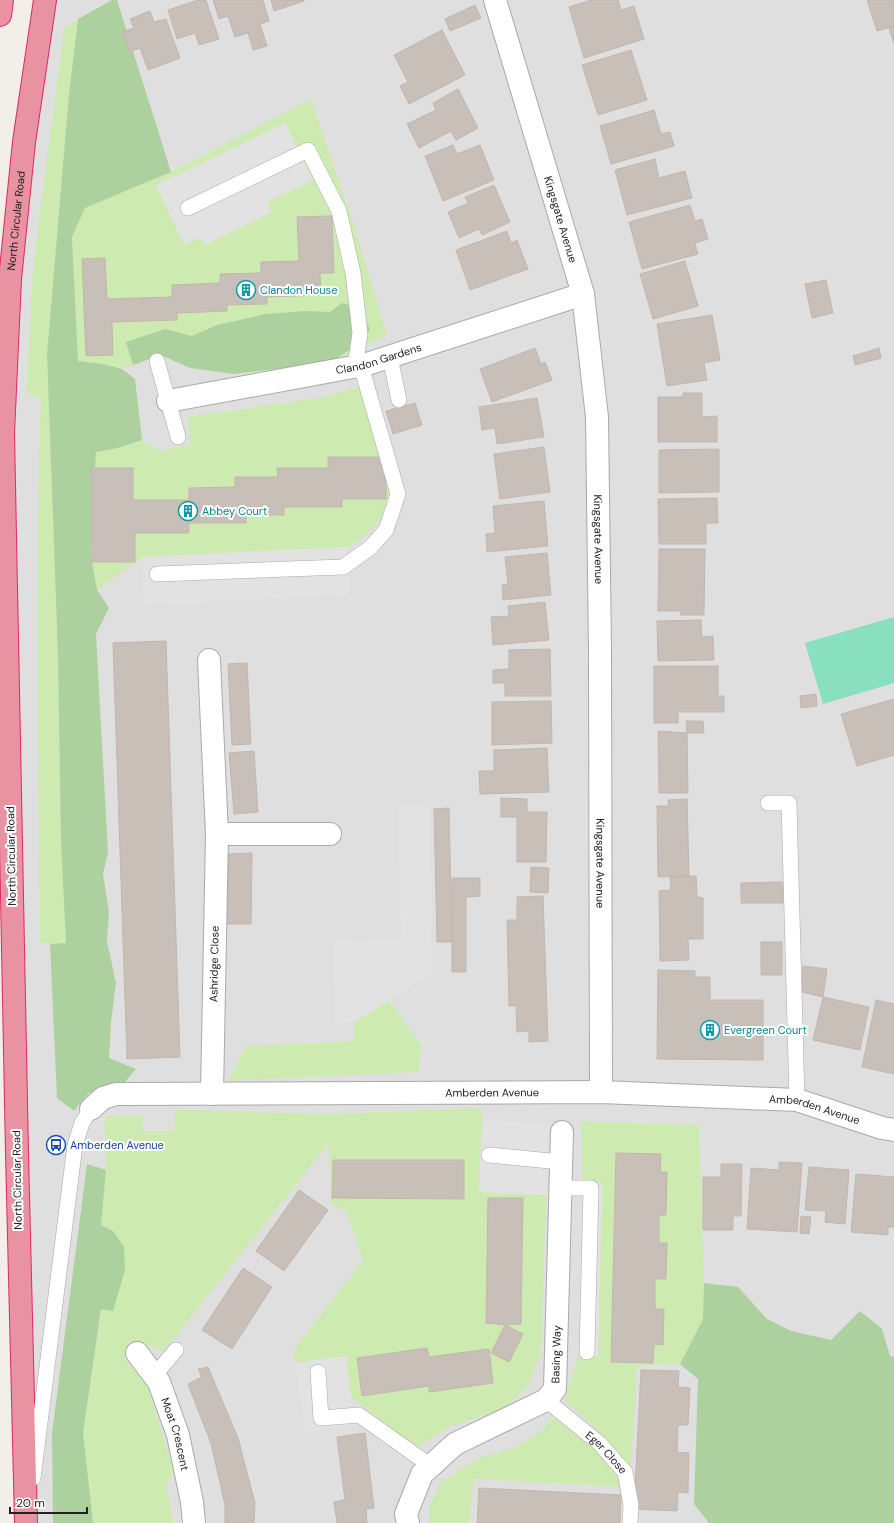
<svg xmlns="http://www.w3.org/2000/svg" width="894" height="1523" font-family="'DM Sans',sans-serif">
	<style>
		.residential { fill: #e0dfdf }
		.grass { fill: #cdebb0 }
		.forest { fill: #add19e }
		.pitch { fill: #88e0be }
		.parking { fill: #e2e2e2 }
		.building { fill: #c7bfb8; stroke: #c4b6ab }
		.lines { fill: none; stroke-linecap: round; stroke-linejoin: round }
		.lane-casing { stroke: #a9a9a9; stroke-width: 16 }
		.street-casing { stroke: #a9a9a9; stroke-width: 24 }
		.highway-casing { stroke: #dc2a67; stroke-width: 24 }
		.lane { stroke: #fff; stroke-width: 15 }
		.street { stroke: #fff; stroke-width: 22 }
		.highway { stroke: #e892a2; stroke-width: 22 }
		.labels { text-anchor: middle; dominant-baseline: central; stroke-width: 4; stroke-linejoin: round; paint-order: stroke }
		.street-label { font-size: 11px; fill: #222; stroke: #fff }
		.culture-label { font-size: 11px; fill: #0d838f; stroke: #fff; text-anchor: start }
		.transit-label { font-size: 11px; fill: #164399; stroke: #fff; text-anchor: start }
	</style>
	<rect width="100%" height="100%" fill="#f2efe9"/>
	<path class="residential" d="M48,0H894V1523H26L1,437Z"/>
	<path class="grass" d="M78,19L69,94L47,354L58,656L61,842L66,943H40C39,762 34,581 41,400L26,392L34,259L64,29Z
		M311,99L353,222L387,335L324,366L274,369L234,374L190,368L161,355L122,369L103,364L78,361L72,237L85,208L171,172Z
		M359,387L393,492L385,514L361,539L348,547L142,557L97,590L90,551L96,452L118,448L142,440L160,451L191,444L187,417L324,397Z
		M389,1000L421,1045L419,1072L228,1081L246,1046L354,1041V1022Z
		M481,1108L482,1120L479,1192L546,1195L541,1354L528,1386L504,1409L448,1427L417,1448L351,1397L346,1356L296,1363L293,1351L363,1260L346,1211L331,1204L329,1143L176,1336L162,1351L140,1342L123,1359L146,1380L174,1473L166,1483L173,1523H93L83,1434L113,1231L101,1225L106,1170L105,1116L143,1115L142,1131H174L176,1110L329,1114Z
		M581,1121L699,1125L704,1283L703,1319L680,1364L637,1366L631,1468L606,1438L564,1400L579,1355H598L602,1183L582,1182Z
		M553,1418L590,1445L612,1466L621,1487L474,1479L469,1523H429V1507L441,1483L462,1468L481,1457L516,1447L541,1431Z"/>
	<path class="forest" d="M112,0H117L171,172L85,208L72,237L78,361L103,364L122,369L135,379L142,440L118,448L96,452L90,551L97,590L109,608L96,634L108,852L103,874L109,912L107,941L116,983L111,1022L109,1058L136,1069L124,1083L89,1093L74,1111L57,1098L50,944L66,943L61,842L58,656L47,354L69,94L78,19Z
		M342,303L362,309L370,330L356,346L324,366L274,369L234,374L190,368L161,355L133,365L126,342L165,329L192,336L217,325L266,314L307,311L330,312Z
		M87,1164L106,1170L101,1225L113,1231L124,1247L125,1270L113,1311L101,1309L83,1433L93,1523H53L52,1433Z
		M704,1283L738,1287L767,1319L791,1331L831,1340L860,1311L882,1329L890,1356L894,1357V1523H709L694,1504L698,1379L680,1364L703,1319Z"/>
	<path class="pitch" d="M894,617V683L823,704L805,643Z"/>
	<path class="parking" d="M285,123L313,180L267,202L272,212L205,245L201,237L184,245L156,185Z
		M348,547L350,595L144,605L142,557Z
		M398,806H429L432,974L354,1022L335,1024L333,941L401,938Z
		M482,1120L549,1123L546,1195L479,1192Z
		M582,1182L602,1183L598,1356L579,1355Z
		M346,1356L355,1426L305,1432L296,1363Z"/>
	<path class="building" d="M198,0H206L219,39L199,45L195,33L177,39L168,10Z
		M213,0H263L269,21L260,24L267,46L253,50L248,33L235,37L228,16L219,19Z
		M271,0H304V1L274,11Z
		M591,0H618L621,10L634,6L644,39L584,58L569,7Z
		M867,0H894V26L877,31Z
		M475,5L481,18L450,31L445,19Z
		M150,11L154,22L166,19L180,58L148,70L140,48L129,52L122,32L134,28L130,19Z
		M894,26V44L889,27Z
		M442,30L465,75L409,104L400,86L408,82L394,55Z
		M631,50L647,100L598,115L582,65Z
		M458,89L478,128L456,140L451,131L419,148L407,124L436,110L433,103Z
		M654,110L661,134L670,132L674,146L611,164L600,126Z
		M453,145L457,154L480,145L494,180L443,201L425,156Z
		M655,159L659,178L685,171L692,198L627,215L615,170Z
		M494,185L510,222L482,235L479,229L459,238L448,212L468,203L465,197Z
		M690,205L695,221L702,219L708,239L695,243L698,254L642,269L629,222Z
		M332,216L334,273H320L321,295L267,297V304L227,305V311L177,313V320L112,322L113,355L86,356L82,259L105,258L107,299L172,297V285L220,283V274L261,273V262L299,261L297,217Z
		M507,231L511,243L517,240L528,269L470,290L456,250Z
		M685,261L698,306L653,319L640,274Z
		M826,280L833,313L812,318L805,284Z
		M712,315L720,360L704,363L707,380L667,386L657,324Z
		M535,348L541,364L545,362L552,380L492,402L480,369Z
		M879,348L881,358L855,365L853,356Z
		M683,393H702V417L717,416V442H658V397H683Z
		M537,398L544,437L497,444L495,428L482,430L479,407Z
		M415,403L422,425L393,434L386,411Z
		M544,447L550,492L500,499L494,454Z
		M719,449V492L659,493V450Z
		M328,457H386V499H342V507H284V515H246V523H189V533H135V562H91V468H133V500H189V488L235,487V477H278L277,468H328Z
		M717,498L718,523H706V544H659L658,499Z
		M544,501L548,546L487,552L486,534L495,533L493,506Z
		M659,549H705L704,615H680L681,611H658Z
		M547,553L551,595L503,600L502,585L508,584L505,557Z
		M545,602L549,640L493,645L491,617L509,616L508,606Z
		M701,620L702,637L713,636L714,660L658,661L657,621Z
		M166,641L180,1057L127,1059L113,643Z
		M550,649L551,696H505V683H493V670L509,669V650Z
		M247,663L251,744L232,745L228,664Z
		M654,666H718V696H724V712H678V723H654Z
		M816,694L817,706L801,708L800,696Z
		M894,699V755L857,766L841,714Z
		M551,701L552,743L492,745V702Z
		M686,721H703L704,733H687Z
		M658,731L687,733L688,793H659Z
		M547,748L549,792L480,794L479,771H494V750Z
		M254,751L258,812L234,814L229,753Z
		M501,798L527,799V812H547L546,862H517V817H501Z
		M687,799L689,876L658,877L657,806H668V800Z
		M449,808L452,942H437L434,809Z
		M252,853L251,924H226L228,854Z
		M531,867L549,868L548,893L530,892Z
		M696,876L697,897L703,898V939H688L689,960L660,961L659,891L671,890L670,877Z
		M452,878H480V896L466,897V972H452Z
		M782,882L783,903H741V883Z
		M543,896L548,1041L529,1042V1031L517,1032L516,1006H509L507,920H517V897Z
		M761,942H782V975H761Z
		M803,966L827,969L823,997L802,992Z
		M658,970L695,971V977H710V1000H763V1060L657,1059Z
		M823,997L869,1007L860,1050L813,1040Z
		M876,1000L894,1004V1074L862,1067Z
		M616,1153L661,1154L660,1172H667L666,1215H659V1243H667L666,1279H655V1309H664L663,1345L654,1344L653,1363L611,1362Z
		M333,1160H464V1199L332,1198Z
		M779,1162L802,1163L797,1232L747,1229L751,1168L779,1170Z
		M721,1164H742L741,1216H733V1230H703V1177H721Z
		M809,1167L849,1170L845,1224L825,1222L826,1211L805,1210Z
		M856,1174L894,1177V1227H888V1235L851,1232Z
		M299,1190L328,1210L284,1271L256,1251Z
		M488,1198H523L521,1324L505,1325L486,1323Z
		M801,1216L811,1217L809,1234L800,1233Z
		M243,1268L272,1287L232,1349L202,1330Z
		M505,1325L523,1334L509,1362L491,1353Z
		M427,1348L429,1357L489,1349L493,1383L429,1392V1386L362,1396L357,1358Z
		M208,1367L238,1438L255,1503L254,1523H225V1505L211,1443L188,1384L202,1377L198,1369Z
		M641,1370L679,1371L678,1387L690,1388L688,1425H678L677,1452L689,1453L688,1493L678,1492L677,1511L634,1509Z
		M365,1433L374,1508L366,1509L367,1523H337L334,1502L345,1500L337,1437Z
		M479,1488L621,1495L620,1523H477Z"/>
	<g class="lines">
		<defs>
			<g id="lane">
				<path d="M188,208L308,150L339,211L353,273L360,333L355,367"/>
				<path d="M390,357L399,400"/>
				<path d="M157,361L178,437"/>
				<path d="M157,574L343,567L370,548L386,530L398,494L361,366"/>
				<path d="M768,803H789L797,1100"/>
				<path d="M489,1155L561,1162"/>
				<path d="M561,1188H591L587,1352"/>
				<path d="M318,1372L321,1418L359,1415L431,1466"/>
				<path d="M154,1376L176,1350"/>
				<path id="s1" d="M546,1400L599,1443L625,1472L631,1505L630,1523"/>
				<path d="M33,1478L75,1145L82,1123L91,1109"/>
			</g>
			<g id="street">
				<path id="s2" d="M495,0L583,294L597,417L600,651L601,1092"/>
				<path id="s3" d="M168,401L364,365L583,294"/>
				<path d="M209,660L217,834L212,1094"/>
				<path d="M217,834H330"/>
				<path id="s4" d="M91,1109L103,1098L116,1094L601,1092L797,1100L882,1128L894,1130"/>
				<path id="s5" d="M137,1353L159,1382L178,1435L192,1502L194,1523"/>
				<path id="s6" d="M408,1523L406,1514L422,1474L455,1444L546,1400L555,1389L562,1132"/>
			</g>
			<g id="highway">
				<path d="M0,15L2,0"/>
				<path id="s7" d="M26,1523L17,1154L3,433L10,279L24,142L45,0"/>
			</g>
		</defs>
		<use href="#lane" class="lane-casing"/>
		<use href="#street" class="street-casing"/>
		<use href="#highway" class="highway-casing"/>
		<use href="#lane" class="lane"/>
		<use href="#street" class="street"/>
		<use href="#highway" class="highway"/>
	</g>
	<defs>
		<symbol id="building-ring" viewBox="-11 -11 22 22"><circle r="9.5" fill="#fff" stroke="#0f9aa8" stroke-width="1.5"/><path d="M-4-6H4V6H1V3H-1V6H-4ZM-2.5-4.3h1.7v1.8h-1.7ZM.8-4.3h1.7v1.8H.8ZM-2.5-1h1.7V.8h-1.7ZM.8-1h1.7V.8H.8Z" fill="#0f9aa8"/></symbol>
		<symbol id="bus-ring" viewBox="-11 -11 22 22"><circle r="9.5" fill="#fff" stroke="#1a4fb4" stroke-width="1.5"/><path d="M-5-6H5V4H4V6H2V4H-2V6H-4V4H-5ZM-3.5-4V0h7V-4ZM-3.5 1.2v1.5H-2V1.2ZM2 1.2v1.5H3.5V1.2Z" fill="#1a4fb4"/></symbol>
	</defs>
	<g fill-rule="evenodd">
		<use href="#building-ring" x="235" y="279" width="22" height="22"/>
		<use href="#building-ring" x="177" y="500" width="22" height="22"/>
		<use href="#building-ring" x="699" y="1019" width="22" height="22"/>
		<use href="#bus-ring" x="45" y="1134" width="22" height="22"/>
	</g>
	<g class="labels">
		<g class="street-label">
			<text stroke="none"><textPath href="#s2" startOffset="229">Kingsgate Avenue</textPath></text>
			<text stroke="none"><textPath href="#s7" startOffset="1303">North Circular Road</textPath></text>
			<text stroke="none"><textPath href="#s3" startOffset="215">Clandon Gardens</textPath></text>
			<text stroke="none"><textPath href="#s2" startOffset="553">Kingsgate Avenue</textPath></text>
			<text transform="translate(11 856) rotate(-91)">North Circular Road</text>
			<text stroke="none"><textPath href="#s2" startOffset="877">Kingsgate Avenue</textPath></text>
			<text transform="translate(214 964) rotate(-89)">Ashridge Close</text>
			<text stroke="none"><textPath href="#s4" startOffset="406">Amberden Avenue</textPath></text>
			<text stroke="none"><textPath href="#s4" startOffset="730">Amberden Avenue</textPath></text>
			<text transform="translate(17 1180) rotate(-91)">North Circular Road</text>
			<text stroke="none"><textPath href="#s6" startOffset="247">Basing Way</textPath></text>
			<text stroke="none"><textPath href="#s5" startOffset="91">Moat Crescent</textPath></text>
			<text stroke="none"><textPath href="#s1" startOffset="80">Eger Close</textPath></text>
		</g>
		<g class="culture-label">
			<text x="260" y="290">Clandon House</text>
			<text x="202" y="511">Abbey Court</text>
			<text x="724" y="1030">Evergreen Court</text>
		</g>
		<g class="transit-label">
			<text x="70" y="1145">Amberden Avenue</text>
		</g>
	</g>
	<path d="M10 1507v6h77v-6" fill="none" stroke="#222222" stroke-width="2"/>
	<text x="16" y="1507" font-size="12" fill="#222222" stroke="#ffffff" stroke-width="3" paint-order="stroke">20 m</text>
</svg>
